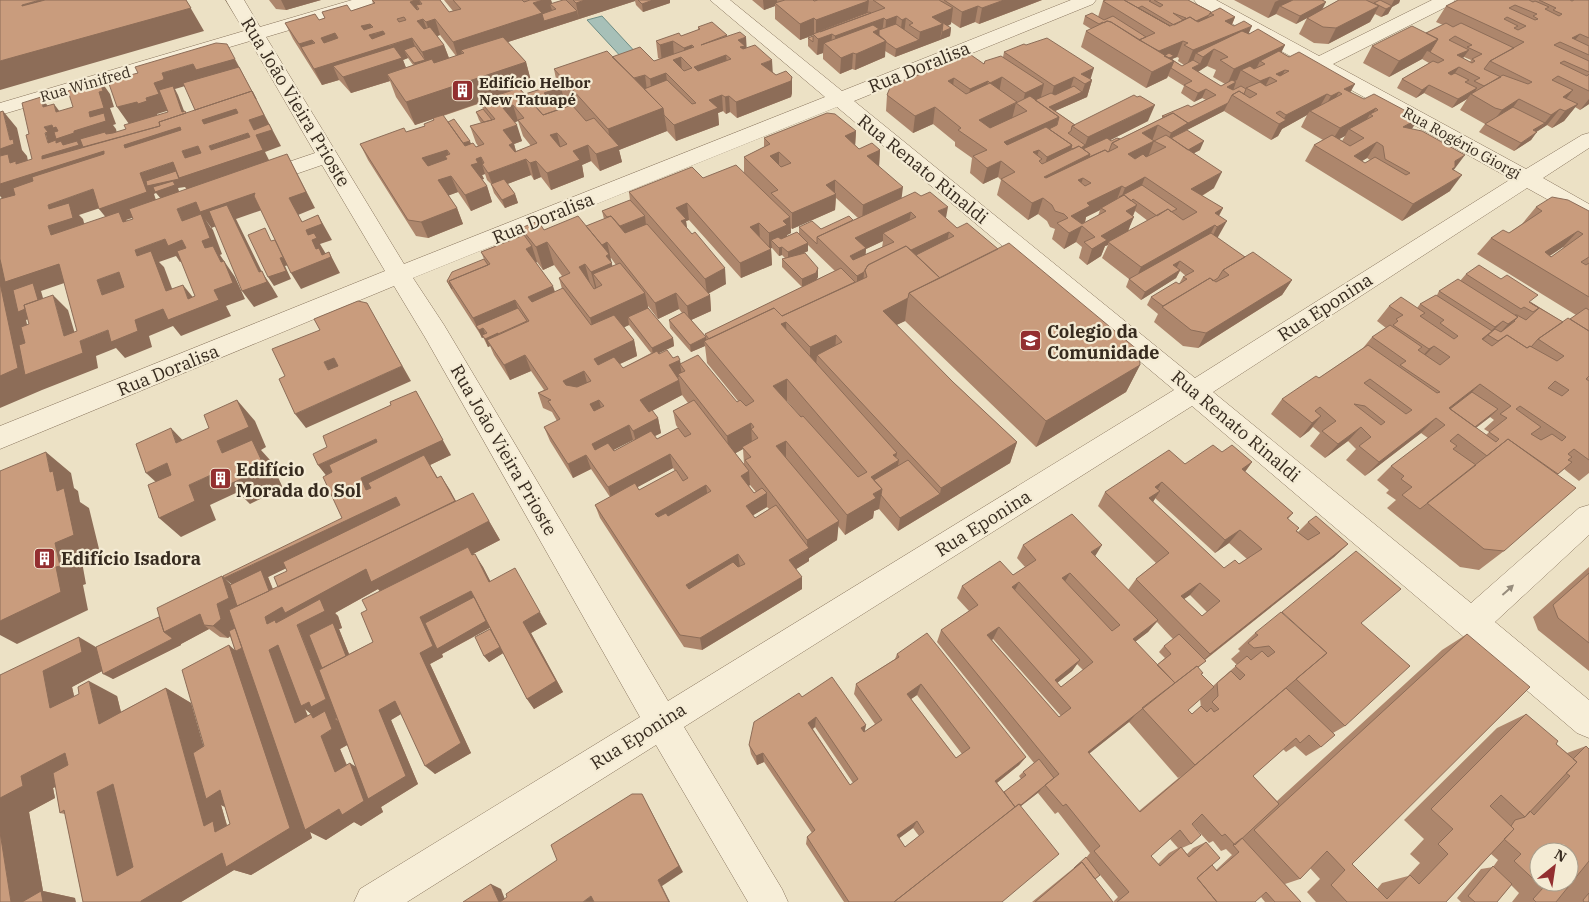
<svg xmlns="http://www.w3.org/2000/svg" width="1589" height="902" font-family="'IBM Plex Serif',serif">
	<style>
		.water { fill: #a7c0b8; stroke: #6e8e86 }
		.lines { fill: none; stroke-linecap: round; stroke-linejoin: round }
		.minor-casing { stroke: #87735c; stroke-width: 1 }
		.minor { fill: #f7eed8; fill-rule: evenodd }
		.wall { fill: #ad866c; fill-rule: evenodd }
		.shaded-wall { fill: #8d6d58; fill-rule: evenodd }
		.building { fill: #c99c7d; stroke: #8d6d58; fill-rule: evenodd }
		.oneway { fill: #978c7c }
		.labels { text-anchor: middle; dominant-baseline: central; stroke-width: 4.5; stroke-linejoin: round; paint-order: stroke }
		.far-poi-label { font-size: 15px; font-weight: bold; fill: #372b1f; stroke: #f4ebd4; text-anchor: start }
		.far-street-label { font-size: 15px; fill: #372b1f; stroke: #f4ebd4 }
		.street-label { font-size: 18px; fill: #372b1f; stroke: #f4ebd4 }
		.poi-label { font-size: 18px; font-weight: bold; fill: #372b1f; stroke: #f4ebd4; text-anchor: start }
	</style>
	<rect width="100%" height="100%" fill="#ece1c5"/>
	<path class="water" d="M602,16L639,56L624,60L587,20Z"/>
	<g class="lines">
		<defs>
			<path id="minor" d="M226,0H244L260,27L352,0H380L377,4L266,37L404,264L825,97L710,0H730L842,91L1071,0H1096L1093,4L854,101L1195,378L1511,179L1197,4L1194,0H1216L1319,56L1432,0H1455L1452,4L1333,64L1526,169L1582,135L1589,133V148L1543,178L1589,204V220L1581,218L1527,188L1213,392L1471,603L1579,508L1589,505V535L1495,622L1589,700V738L1577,733L1192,406L684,727L782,889L788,902H748L656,745L407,902H354L360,889L640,717L426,339L394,286L0,449V426L385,271L322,165L258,187L250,185L247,180L250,175L315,153L250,41L0,115V103L244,31ZM837,107L1174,390L668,701L444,325L413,278Z"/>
		</defs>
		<use href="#minor" class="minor-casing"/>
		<use href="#minor" class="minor"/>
	</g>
	<path class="wall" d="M269,0H321L286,10L276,9Z
		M372,0H440L449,12L453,11L444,0H551L552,4L562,1L561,0H670V3L643,12L636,5L635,1L508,42L526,62L532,85L520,89L525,94L557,84L554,69L612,57L654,61L660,59L658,58L656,41L681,36L698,30V27L727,35V36L746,48L776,75L792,77V93L791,97L737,118L730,112L726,114L723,111L718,113L719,125L676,141L667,131L619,150L622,162L600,171L591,161L582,165L584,177L551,190L541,177L534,180L531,175L507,184L515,194L518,203L505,208L494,193L491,184L487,180L485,174L482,175L484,179H482L487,186L492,202L471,211L458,192L448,195L457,208L463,224L428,238L416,236L368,160L360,144L406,132L425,126L434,120L433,119L415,125L396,97L390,81L351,93L341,82L339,80L322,85L293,39L285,23L319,20L325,18L322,12L351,11L373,4ZM440,35L456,56L449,58L444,45L437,36ZM408,58L413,65L406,68L403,60ZM563,96L571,105L560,109L551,100ZM481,103L483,109L476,112L479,120L481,123L470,126L476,143L478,146L476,147L471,144L448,122L443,116ZM518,121L523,136L531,146L516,151L514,144L522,141L515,122Z
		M752,0H1042L979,24L975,22L960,28L951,22V24L948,26L951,28L950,36L895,57L885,51V57L855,70L852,69L840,74L823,59V53L817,55L808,46V38L813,36V35L800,40L775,19V6L764,10Z
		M1106,0H1188L1211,12L1235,17L1232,25L1249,34L1285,45L1281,52L1350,92L1412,129L1454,170L1450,191L1402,221L1305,161L1314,145L1323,140L1301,127L1307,115L1282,129L1278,136L1271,140L1224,111L1185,131L1200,150L1194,153L1214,188L1202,196L1223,208L1219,216L1218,237L1217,238L1245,257L1292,280L1282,295L1198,348L1183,346L1154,322L1158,314L1147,305L1151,297L1179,284L1183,277L1186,276L1180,271L1176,278L1141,300L1126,287L1129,279L1102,258L1108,245L1105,246L1101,256L1087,265L1079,258L1082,247L1076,242L1064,249L1052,239L1055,229L1050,227L1047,221L1038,214L1028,220L997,195L1001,180L998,177L983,184L970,173L972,158L955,146V142L933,124L913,133L886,111L887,95L1003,57L1004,52L1092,80L1087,97L1055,111L1075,125L1148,121L1110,140L1111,141L1120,139L1162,118V116L1191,107L1206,100L1202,98L1194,102L1181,93L1184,86L1168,76L1167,78L1146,88L1081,47L1086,31L1091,29L1083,24L1085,16L1098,17L1103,1ZM1177,57L1179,58L1178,61L1184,65L1182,66L1172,59ZM1207,66L1216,70L1213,77L1225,84L1221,86L1198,72ZM1345,136L1342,141L1339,139ZM1367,158L1370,160L1365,163L1362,161ZM1100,210L1098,216L1082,224L1085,222L1086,217ZM1135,211L1148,221L1128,232L1133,216Z
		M1234,0H1325L1323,1L1322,9L1339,0H1400L1399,3L1392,7L1388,14L1381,17L1375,14L1370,22L1328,44L1314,43L1299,34L1307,18L1296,24L1276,14L1268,18Z
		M1458,0H1589V104L1580,110L1575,107L1564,121L1552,128L1547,125L1537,131L1531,140L1514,151L1479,132L1485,124L1460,110L1467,99L1452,108L1424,93L1416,98L1397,88L1402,79L1429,63L1422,59L1389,77L1363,63L1372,46L1426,33L1443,25L1436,22L1446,6ZM1464,57L1471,60L1470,62L1463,58Z
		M856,131L855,145L859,149L880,150L879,166L901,198L946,219L957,228L1140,365L1126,392L1036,447L905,321L896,325L953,382L1017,442L1010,463L898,531L879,509L874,511L873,518L845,535L838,526L837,540L809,558V561L796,569L802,589L702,650L684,647L600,518L595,505L610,497L591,469L573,478L550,441L544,427L557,421L552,412L543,408L538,393L544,390L531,371L510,380L494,355L490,346L488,347L483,337L482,338L480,334L451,289L447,281L484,259L481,252L524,235L521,228L544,230L586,226L604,219L602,211L630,200L629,192L703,178L744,172V157L764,147V138ZM836,198L858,218L853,220L821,229L799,227V233L787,236V235L791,233V228L792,229L835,210ZM689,220L741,278L772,265L771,248H772L779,256L782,255L785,258L782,259V267L802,287L705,334L706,340V337L691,320L711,311L710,295L708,294L726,284L687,229L686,221ZM883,241L882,248L865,255L866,249ZM808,245L835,271L816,280L818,277L802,254L808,251ZM610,258H611L616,265L612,266ZM536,262H537L543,270L554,265L562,276L559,278L562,289L555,292ZM648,306L658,319L679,309L682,313L669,320L670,328L691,352L705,346L707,363L738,401L737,402L673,358L659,353L674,346L673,338L648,308ZM629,325L651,353L623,368L620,364L637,356L634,340L624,327ZM682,395L688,403L673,411L676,425L678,428L657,439L655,436L661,433L658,418L652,411ZM786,401H787L801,417ZM633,440H634L614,451L613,450ZM743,449L744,464L735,453ZM673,468L675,471L639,490L637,487ZM750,485L756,492L754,493L749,486ZM767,507L769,509L755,518L753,515Z
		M1536,207L1589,211V473L1579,481L1564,469L1558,474L1504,551L1479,570L1460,567L1387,508L1396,500L1386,493L1389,490L1377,480L1391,466L1428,438L1421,433L1365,476L1346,460L1356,449L1348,441L1325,458L1310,446L1320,433L1313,427L1309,431L1300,438L1271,414L1282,399L1319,378L1363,348L1372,337L1386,328L1377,321L1389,306L1417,308L1420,304L1437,295L1439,291L1460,281L1466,274L1531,302L1563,322L1570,319L1576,315L1477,254L1491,238L1509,233L1522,224ZM1563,247L1564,248L1551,257L1550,256ZM1490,417L1494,420L1484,429L1489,432L1486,435L1476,428Z
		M1222,452L1252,462L1245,472L1293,513L1288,519L1298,532L1308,522L1348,544L1334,557L1205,660L1198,668L1201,675L1213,686L1238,664H1236L1231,659L1240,651L1238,649L1255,633L1361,623L1345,726L1333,733L1321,747L1306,756L1295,746L1286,752L1283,749L1253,776L1277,801L1442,650L1467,634L1352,864L1377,889L1382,883L1408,876L1420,863L1410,854L1424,839L1404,820L1497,728L1526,714L1556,744L1567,753L1586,746L1589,861V902H1512L1519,893L1511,885L1497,902H1461L1457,898L1481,869L1493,867L1498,860L1491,854L1446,902H1316L1307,892L1320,879L1310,868L1300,879L1285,884L1301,902H1265L1261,897L1255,902H1032L1086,858L1090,853L1058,812L1055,814L1038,793L1039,792L1021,806L1002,902H844L806,844L807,837L812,833L764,762L757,765L751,754L749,745L802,697L866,725L864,732L875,724L854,694L856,684L895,659L897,654L1026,757L1019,765L997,783L1004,792L1021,779L1019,776L1023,772L1034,763L937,642L941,630L969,611L957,598L962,586L1013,575L1025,567L1017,558L1023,545L1095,556L1128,590L1136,579L1156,563L1098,506L1105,492L1185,464ZM1155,498L1215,553L1229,543L1247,559L1239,564L1224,568L1153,502ZM1190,595L1207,612L1202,616L1184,599ZM1157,622L1173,639L1164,646L1159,652L1165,658L1157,665L1135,642L1148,632ZM993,639L1061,716L1059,717L992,640ZM1077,664L1083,670L1061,687L1057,683L1072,671ZM917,695L962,754L956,758L911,699ZM1200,699L1201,707L1192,714L1188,710ZM1129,722L1178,778L1181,776L1139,811L1089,753ZM815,727L853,783L850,785L813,729ZM1192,824L1209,843L1213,841L1221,851L1226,849L1232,855L1216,870L1212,865L1206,842L1193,848L1187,854L1182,848L1191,844ZM913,828L919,836L905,847L899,838ZM1170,839L1178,848L1169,853L1158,864L1151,856ZM1100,875L1118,897L1113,902L1095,879Z
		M451,455L430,465L438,478L441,476L456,501L489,521L500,540L473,554L483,567L490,581L547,624L531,633L563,692L534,709L527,699L503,653L489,662L484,656L490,629V628L442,654L443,657L430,664L471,753L435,774L401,714L391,720L418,784L381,807L383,812L361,826L354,822L326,840L310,832L312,838L251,875L234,870L181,902H83L65,814L60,813L56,787L53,788L55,798L29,812L43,891L75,898L0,902V675L96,647L231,584L342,518L326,475L318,465ZM286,568L287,571L278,587L273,589L268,577ZM378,589L380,591L367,610L373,642L349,654L339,629L342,628L338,616L335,613ZM209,629L220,637L228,638L230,636L235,650L204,746L203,747L191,703L166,688L121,712L117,696H74L72,687L102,671L113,679L181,645V644ZM305,709L311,714L308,716ZM347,745L356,767L347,765L340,749ZM221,805L225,807L230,824L227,825Z
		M1589,567V671L1538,630L1533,617Z"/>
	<path class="shaded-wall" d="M40,0H67L22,6V5Z
		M186,0L204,31L0,90V61Z
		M281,0H321L286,10Z
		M415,0H419L424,15L416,5L420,16L410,2Z
		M543,0H551L553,6L550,4L552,10L550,11L551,15L577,11L579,19L465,56L464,53L461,50L463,57L458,58L453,42L533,3Z
		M585,0H635V1L579,19L576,3Z
		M653,0H670V3L643,12L642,4Z
		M763,0H777V5L775,3V6L764,10Z
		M862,0H869L867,17L819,31V35L816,36V20Z
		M1004,0H1042L979,24L982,8Z
		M1279,0H1300L1280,6L1276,14L1268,18L1275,2Z
		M1394,0H1400L1399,3L1392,7L1388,14L1381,17L1386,9L1391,6Z
		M1326,2L1322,10L1296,24L1300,16Z
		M978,6L975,22L960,28L962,12Z
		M1379,6L1370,22L1328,44L1336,28Z
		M953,8L951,24L942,28L940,40L895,57L896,49L919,40L920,32L932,17Z
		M1209,15L1205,24L1180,28Z
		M897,16L895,32L885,36L886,20Z
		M1235,17L1228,33L1225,21Z
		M814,18V35L800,40V24Z
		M884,18L882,34L886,41L885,57L855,70L856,54L872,47L835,52V36Z
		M906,18L904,34L900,36L902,20Z
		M423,19L429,35L417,21Z
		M435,19L440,35L432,38L426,22Z
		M370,24L375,34L383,31L389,46L412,38L418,55L404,50L408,58L403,60L409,75L387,74L390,81L351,93L343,77L333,66L339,80L322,85L314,69L361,26Z
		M1252,26L1245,42L1214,49L1207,66L1196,73L1203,57L1196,53L1192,64L1186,67L1193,50Z
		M951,28L950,36L940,40L942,32Z
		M335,33L342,49L328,54L321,38Z
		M832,34L831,49L824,43L823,53L817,55L818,39Z
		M1580,34L1570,46L1572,38Z
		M746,37L747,53L746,62L738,40Z
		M1438,39L1430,52L1427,51L1422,59L1389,77L1399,61Z
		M312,40L320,56L301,47L307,60L299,44Z
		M673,41L674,57L662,62L660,45Z
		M1183,41L1177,57L1172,59L1171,63L1174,61L1167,78L1146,88L1159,51Z
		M444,45L450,61L418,72L414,63L425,60L422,52Z
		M692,45L693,62L685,61L684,48Z
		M1285,45L1277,61H1260L1255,71L1241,70L1237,80L1227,85L1234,69Z
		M1469,50L1463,58L1457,55Z
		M853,53L852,69L840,74L841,58Z
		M726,55L728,72L695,84L694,67Z
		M681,57L682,73L673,60Z
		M235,59L281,146L265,152L272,166L190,194L185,187L178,188L180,194L162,200L156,193L154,194L159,209L126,220L132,228L112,225L99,209L140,173L185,158L182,151L198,146L211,150L209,146L248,133L256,135L249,120L260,108L212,136L198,117L202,81L175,89L178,95L191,129L6,203L0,196V149L10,140L3,111L17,128L22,150L27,156L28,161L42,159V156L48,143L44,127L52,125L56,127L74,131L89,112L99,92L98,77L110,94L114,107L110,108L116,124L113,125L116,129L118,138L185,121L170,110L157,114L158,118L129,124L117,107L146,98L154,83L162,73L193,64Z
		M772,60L773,76L761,64Z
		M526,62L532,85L415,125L406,102Z
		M1200,64L1196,73L1192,68Z
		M1459,67L1453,76L1448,73Z
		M1094,68L1090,81L1092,80L1087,97L1046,115L1049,107L1082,92L1085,84L1081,74Z
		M1285,70L1277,86L1276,74Z
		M666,73L668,90L652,96L650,79Z
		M645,75L647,91L630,80Z
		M792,77V93L791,97L737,118L736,102Z
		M1002,77L999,93L990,83Z
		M1074,77L1069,93L1050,102L1054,86Z
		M1270,77L1262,93L1257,94L1255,93L1260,81Z
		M954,78L952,94L948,81Z
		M988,81L985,98L967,106L970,89Z
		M1236,82L1233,91L1227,87Z
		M1044,84L1040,101L1022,107L1025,93Z
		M1355,84L1346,100L1344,89Z
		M1429,85L1424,93L1416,98L1422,90Z
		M561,87L563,96L546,102L544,93Z
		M1477,88L1473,95L1471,94L1467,99L1452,108L1458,99Z
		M1206,89L1202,98L1194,102L1198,93Z
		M1573,90L1560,107L1563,97Z
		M1339,92L1330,108L1322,112L1331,96Z
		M1327,94L1318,110L1310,111L1307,115L1282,129L1278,136L1271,140L1279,124L1282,122L1286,115Z
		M722,95L723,111L718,113L719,125L676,141L674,125L709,100Z
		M729,96L730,112L726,114L725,97Z
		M41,97L54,114L43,107Z
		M1519,99L1507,116L1489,126L1502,110Z
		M1589,99V104L1580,110Z
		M1016,103L1012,119L976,136L979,120Z
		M1228,103L1224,111L1185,131L1166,145L1171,133L1179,127Z
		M54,104L66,120L56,112Z
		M1578,104L1564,121L1552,128L1565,111Z
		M513,105L518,121L508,125L503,108Z
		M1155,105L1148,121L1079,156L1075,150L1085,145L1088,137Z
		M935,107L933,124L913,133L915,116Z
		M663,108L667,131L619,150L622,162L600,171L596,154L612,148L608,129Z
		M1376,108L1372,115L1370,114L1363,126L1349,129L1345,136L1330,144L1340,128Z
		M1560,109L1547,125L1538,131L1551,115Z
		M1059,117L1054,133L1000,158L1004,142Z
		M1419,118L1408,135L1403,127Z
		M1545,123L1538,131L1526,138L1533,130Z
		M517,125L522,141L514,144L518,159L514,161L503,130Z
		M1158,125L1152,141L1142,133Z
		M856,131L855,148L845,136Z
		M1537,132L1531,140L1514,151L1521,143Z
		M557,133L561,149L550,135Z
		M470,141L473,149L461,144Z
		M1154,141L1148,157L1122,171L1128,154Z
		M1204,141L1200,150L1185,158V151Z
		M1377,142L1367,158L1352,167L1354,156Z
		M588,145L591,161L582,165L584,177L551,190L547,173L573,151Z
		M1072,145L1067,162L1043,173L1047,157Z
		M447,150L453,166L445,156L450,167L429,174L422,158Z
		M880,150L879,167L867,156Z
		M1039,150L1034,166L1033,152Z
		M779,152V169L770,156Z
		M287,154L315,208L298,215L307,230L318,215L332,240L320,244L326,254L329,252L340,273L301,289L291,273L308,235L289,198Z
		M1090,154L1085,171L1040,193L1044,177Z
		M1465,155L1453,171L1451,173L1455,161Z
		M481,157L484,166L482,164L485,174L482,175L484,179L477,181L471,165L476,159Z
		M526,159L531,175L494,189L488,173Z
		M536,161L541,177L534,180L530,163Z
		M1001,161L998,177L983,184L987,168Z
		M1222,172L1214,188L1186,205L1191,189Z
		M1462,175L1450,191L1402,221L1413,204Z
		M451,176L458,192L445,197L438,180Z
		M1145,177L1139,193L1121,198L1125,188Z
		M1083,178L1078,194V180Z
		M835,180V194H836L835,210L792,229V213L826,185Z
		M487,186L492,202L471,211L465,195Z
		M1122,186L1116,202L1101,208L1100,210L1086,217L1085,222L1067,231L1071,216L1087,203Z
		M903,187L901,203L862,221L863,205Z
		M93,189L106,206L79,215L83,219L87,234L51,235L48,226L49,209L48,205Z
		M255,193L265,209L236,219L262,272L272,287L278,297L254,307L242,291L259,272L234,220L211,228L205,219L213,230L222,254L220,255L235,277L245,299L226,306L231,316L181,336L173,326L149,336L152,347L125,358L116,348L96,356L98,368L42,390L0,408V226L59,264L73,280L41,291L47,312L26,320L38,370L80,341L188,299L183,285L196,301L214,290L217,264L182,221L177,209L196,202Z
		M515,194L518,203L505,208L502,200Z
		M1043,198L1038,214L1028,220L1032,203Z
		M687,203L689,220L686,221L688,235L683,237L676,208Z
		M1137,205L1132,218L1134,217L1127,233L1108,242V245L1105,246L1101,256L1087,265L1092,249L1101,236L1126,211Z
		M948,207L945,223L938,211Z
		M457,208L463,224L428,238L421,222Z
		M1223,208L1214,224L1215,213Z
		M911,212L908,228L883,233V241L866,249L865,264L852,270L850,256L855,238Z
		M645,216L646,225L618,236L616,228Z
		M790,217L791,233L787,235V241L771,240L772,248L769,249V233L783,221Z
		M1227,221L1218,237L1209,243L1217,227Z
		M759,223L760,239L750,227Z
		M1215,225L1207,241L1134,283L1141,267Z
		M1082,226L1076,242L1064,249L1069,233Z
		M1578,231L1563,247L1535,265L1545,252Z
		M949,232L946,248L867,277L865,272Z
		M165,239L182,240L194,256L180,262L176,256L159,262L164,267L179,307L137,256L135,250Z
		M547,242L554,265L543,270L536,247Z
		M607,242L617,286L602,285L593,274L598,294L597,295L591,272L601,245Z
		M808,243V251L788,260V252Z
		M532,246L537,262L531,265L526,249Z
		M782,247V255L779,256V248Z
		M771,249L772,265L741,278L740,263Z
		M284,257L289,265L285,266L291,279L274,286L268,277L280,258Z
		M1180,261L1176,269L1173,265Z
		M585,264L591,287L579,267Z
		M725,268L726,284L707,294L705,279Z
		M818,268V277L816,281L802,287V279Z
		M1180,270L1176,278L1141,300L1145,292Z
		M119,272L132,288L102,295L97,280Z
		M864,272L863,288L786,322L787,344L718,349L857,283V276Z
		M1292,280L1282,295L1198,348L1206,333Z
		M553,286L558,301L533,312L528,297Z
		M645,293L650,316L628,317L629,325L596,341L590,318Z
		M676,293L679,309L658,319L655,303Z
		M53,295L68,310L80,351L64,336Z
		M710,295L711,311L689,321L687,306Z
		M908,298L905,321L880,333L883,311Z
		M515,300L521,316L483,328L486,336L482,338L473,318Z
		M367,303L411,381L306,428L295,414L402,366Z
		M1518,317L1503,332L1493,340L1508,324Z
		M1503,321L1489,335H1488L1477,346L1482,339L1488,334L1495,327Z
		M498,333L501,341L487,340L490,346L488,347L485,339Z
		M836,335L835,357L817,355L816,366L810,369V347Z
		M706,337L707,344L704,341L705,346L691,352L690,345Z
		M673,338L674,346L653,356L652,348Z
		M634,340L637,356L598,374L594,359Z
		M1434,346L1420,361L1415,364L1429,349Z
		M525,355L531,371L510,380L504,365Z
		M334,358L344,373L328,370L324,362Z
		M680,360L681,366L680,364L682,375L678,374L679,377L671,380L669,365Z
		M1140,365L1126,392L1036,447L1046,421Z
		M584,371L588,387L568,396L563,381Z
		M787,379V401L774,408L773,386Z
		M679,380L682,395L644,415L640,400Z
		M1480,384L1465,399L1443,416L1449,408Z
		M416,391L451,455L430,465L445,492L366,490L361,478Z
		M237,400L255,421L266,447L261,450L270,460L283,488L250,504L238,492L210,505L216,520L181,537L159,518L189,485L224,469L222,453L217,441Z
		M599,400L603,415L594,419L590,404Z
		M1498,409L1490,417L1462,438Z
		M1321,416L1309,431L1300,438L1312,423Z
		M658,418L661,433L637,445L633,431Z
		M1436,418L1421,433L1365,476L1379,462Z
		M751,423L752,444L742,447L743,449L729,457L727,436Z
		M629,425L633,440L596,459L592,444Z
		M1361,427L1348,441L1325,458L1338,444Z
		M171,428L191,449L176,443Z
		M376,439L386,453L329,479L318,465Z
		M786,441V461L776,446Z
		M1017,442L1010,463L898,531L900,518L940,494L941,488Z
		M46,452L71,473L74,488L78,491L80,502L89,508L100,553L82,562L86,584L83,585L88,610L17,644L0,635V621L56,567L55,543L57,491L50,472Z
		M897,453L895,463L899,460L895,481L877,491L871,477L893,455Z
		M670,454L673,468L612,501L608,487Z
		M586,455L591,469L573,478L568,464Z
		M1252,462L1241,477L1242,469Z
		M167,463L188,483L168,493L146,473Z
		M749,471L750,485L742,490L741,476Z
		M441,476L450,490L466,521L367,570L375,580L489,521L500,540L473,554L480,568L472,555L387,600L378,589L335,613L338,616L342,628L339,629L355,669L332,681L345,714L335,719L344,725L351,743L340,749L354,784L335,772L321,736L331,730L313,718L311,714L305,709L315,736L295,723L269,650L278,645L298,661L289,666L304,705L309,702L315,705L326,699L298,626L288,632L294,637L296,640L287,632L285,633L287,641L267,624L266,620L250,627L242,621L275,606L264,578L239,590L224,578L396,497L406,511L268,577L280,608L282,607L287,611L342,582L294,606L280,593L458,508ZM336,631L348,663L329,674L316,641ZM326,718L328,720L332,729V730L331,728L321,720Z
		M1162,482L1154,495L1160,491L1151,505L1140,512L1155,487Z
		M706,485L708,499L658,527L655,514Z
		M882,489L879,509L874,511L873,518L845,535L847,515L873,494Z
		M767,493V507L747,519L746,506Z
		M839,521L837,540L809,558V561L790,573L789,560L807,550V540Z
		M1240,530L1229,543L1215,553L1225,540Z
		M1348,544L1334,557L1198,665L1210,654Z
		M1102,545L1094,558L1091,552Z
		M475,554L483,567L497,594L489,582Z
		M738,554L740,567L689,597L686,585Z
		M1070,573L1063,585L1062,578Z
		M222,576L236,589L244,610L236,631L228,638L213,626L204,625L209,629L181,644V645L113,679L103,674L164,632Z
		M802,577V589L702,650L700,638Z
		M1019,582L1013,594L1012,587Z
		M1200,583L1190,595L1171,608L1181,596Z
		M471,591L491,627L442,654L443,657L430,664L471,753L435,774L425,766L420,653V617Z
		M540,612L547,624L531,633L563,692L534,709L527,699L523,622Z
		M1158,620L1148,632L1124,650L1133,639Z
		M999,627L993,639L982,646L987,635Z
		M79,637L106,653L110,667L72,687L80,722L50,708L43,671Z
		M250,643L258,649L244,656L251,661L308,828L350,763L369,775L379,710L395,701L406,711L391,720L418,784L381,807L383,812L361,826L354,822L326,840L310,832L312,838L251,875L234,870L181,902H141V901L222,853L239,859L229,645L236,651Z
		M501,647L505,652L489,662L484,656Z
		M1080,660L1072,671L1052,687L1055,680Z
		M89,681L117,696L127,737L99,724Z
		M921,684L917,695L904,704L907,694Z
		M166,688L191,703L217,792L220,790L231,810L221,805L227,826L215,832L204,826Z
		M1137,713L1129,722L1080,761L1088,752Z
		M816,717L815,727L808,732V723Z
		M866,725L864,735L861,728Z
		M65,753L95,765L53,788L55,798L29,812L43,891L75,898L76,902H11L0,832V798L21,776Z
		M763,753L764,762L757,765L756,756Z
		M1026,757L1019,765L989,789L995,781Z
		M113,784L147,884L117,876L97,792Z
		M1042,788L1039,792L1009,815L1013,811Z
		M642,794L683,872L662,886L670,902H669L658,880Z
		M917,821L913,828L894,842L897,835Z
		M491,884L501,889L506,902H499Z
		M591,896L597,902H583Z"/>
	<path class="building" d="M0,0H40L22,5V6L45,0H186L191,8L0,61Z
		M372,0H415L410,2L417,10L419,9L416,5L422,4L419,0H440L449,12L461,9L453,0H522L524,2L530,0H543L533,3L542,13L453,42L435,19L426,22L423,19L417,21L424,29L430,27L444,45L422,52L412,38L314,69L301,47L315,43L312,40L299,44L285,23L315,14L319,20L325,18L322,12L347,5L351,11L375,3ZM404,17L406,20L399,22L397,19ZM370,24L373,27L364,30L361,26ZM383,31L385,34L372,39L369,35ZM335,33L338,38L324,43L321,38Z
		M563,0H566L577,11L544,21L542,14L556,9L550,4Z
		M573,0H585L576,3Z
		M638,0H653L642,4Z
		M785,0H813L814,1L818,0H867L868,1L816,20L814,18L800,24L775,3Z
		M873,0H939L953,8L932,17L943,24L920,32L909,25L913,23L906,18L902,20L897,16L886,20L884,18L835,36L832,34L818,39L813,34L885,8Z
		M944,0H1004L982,8L978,6L962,12Z
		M1106,0H1124L1170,26L1190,17L1198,22L1214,15L1210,13L1220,8L1235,17L1225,21L1234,26L1244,21L1252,26L1193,50L1184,45L1188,43L1183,41L1159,51L1139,40L1155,33L1103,1Z
		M1124,0H1151L1149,1L1160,7L1163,5L1154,0H1188L1211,12L1210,13L1209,15L1196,21L1190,17L1174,25L1142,6L1138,8L1170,26ZM1173,13L1186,18L1183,20Z
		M1293,0H1322L1326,2L1300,16L1280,6Z
		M1339,0H1366L1379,6L1336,28L1323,27L1307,18Z
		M1380,0L1392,6L1386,9L1374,3Z
		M1458,0H1529L1533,2L1535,1L1549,7L1545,9L1559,16L1562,14L1553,10L1556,8L1539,0H1570L1572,1L1574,0H1589V38L1580,34L1572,38L1589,46V55L1560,42L1554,45L1589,61V72L1564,61L1560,63L1587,76L1589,74V91L1558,76L1552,80L1573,90L1563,97L1578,104L1565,111L1560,109L1551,115L1519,99L1502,110L1495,108L1471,94L1503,75L1528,84L1532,82L1490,61L1524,42L1446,6ZM1515,5L1537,14L1533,16L1538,19L1535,20L1509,8ZM1507,17L1526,26L1518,30L1514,28L1518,26L1504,19Z
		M869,12L871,13L820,32L819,31Z
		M1092,13L1104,20L1113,16L1146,37L1139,40L1111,22L1107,21L1104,23L1103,22L1099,24L1085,16Z
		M939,21H940L951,28L942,32L943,24Z
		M1107,21L1111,22L1174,61L1152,72L1086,31Z
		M712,22L727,35L701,45L740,32L746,37L738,40L745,46L740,47L743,49L755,45L772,60L761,64L776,75L786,71L792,77L791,81L736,102L729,96L725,97L722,95L709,100L718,108L674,125L664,115L663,108L644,89L667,80L692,104L696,103L666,73L650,79L645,75L634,78L612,57L640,47L654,61L694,47L692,45L684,48L673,41L660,45L656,41L679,33L681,36L700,29L698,27ZM726,55L731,59L698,71L694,67ZM681,57L692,68L684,71L673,60Z
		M1446,23L1453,27L1461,23L1514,48L1490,61L1484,69L1501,77L1484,86L1474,81L1480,78L1459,67L1448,73L1451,75L1455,73L1469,80L1465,82L1477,88L1458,99L1429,85L1422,90L1402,79L1433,61L1438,63L1444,60L1430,52L1438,39L1426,33ZM1455,36L1472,45L1467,47L1482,54L1472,59L1475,61L1472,63L1457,55L1469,50L1449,40Z
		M896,24L919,40L896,49L886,42V41L879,35V30Z
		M873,25L879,29L873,32L886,41L856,54L853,53L841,58L824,43Z
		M1412,26L1438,39L1399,61L1372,46Z
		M1258,29L1285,45L1234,69L1220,60L1228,57L1222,53L1214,49L1203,57L1196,53L1242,31L1249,34Z
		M813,36V42L808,38Z
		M503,37L526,62L406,102L387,74L432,59L434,63L464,53L461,50Z
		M1047,38L1094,68L1081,74L1092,80L1085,84L1074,77L1054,86L1004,52L1024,44L1026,45Z
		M216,43L227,44L235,59L196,70L193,64L162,73L164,78L163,80L154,83L159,94L146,98L147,101L138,104L137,102L117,107L108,81L138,73L135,67Z
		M415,46L425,60L414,63L404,50Z
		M394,47L402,58L343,77L333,66Z
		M607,51L663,108L608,129L554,69Z
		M1279,51L1289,57L1299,52L1355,84L1344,89L1364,99L1374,94L1419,118L1403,127L1422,131L1465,155L1455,161V167L1452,169L1462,175L1413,204L1314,145L1332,135L1350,146L1364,138L1349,129L1373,116L1370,114L1378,110L1376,108L1340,128L1310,111L1342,94L1339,92L1331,96L1327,94L1286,115L1280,111L1276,113L1286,120L1279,124L1232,95L1239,91L1250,98L1257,94L1246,88L1260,82L1266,86L1277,81L1270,77L1260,81L1241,70L1250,66L1254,69L1265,64L1260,61ZM1285,70L1289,71L1280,76L1276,74ZM1377,142L1383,146L1385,159L1410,173L1406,175L1375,157L1365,163L1354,156Z
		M1169,53L1174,56L1169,58L1182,66L1193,60L1200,64L1192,68L1221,86L1232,80L1236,82L1227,87L1233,90L1241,86L1246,89L1244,94L1239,91L1232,95L1228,103L1188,123L1173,113L1164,117L1162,116L1188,105L1191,107L1216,95L1206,89L1198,93L1184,85L1192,81L1171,68L1174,61L1164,56Z
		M971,55L984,64L985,61L1001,56L1044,84L1025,93L1002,77L990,83L1017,102L979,120L990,128L1027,111L1016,103L1030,96L1059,117L1004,142L1007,145L1046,127L1072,145L1047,157L1039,150L1033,152L1042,159L1039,161L1042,164L1079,146L1090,154L1044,177L1046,178L1105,150L1108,152L1118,147L1112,143L1173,113L1188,123L1171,133L1158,125L1142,133L1154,141L1128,154L1135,159L1143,154L1146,157L1166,147L1154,141L1166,135L1222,172L1191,189L1223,208L1215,213L1227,221L1217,227L1215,225L1141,267L1108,242L1168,209L1183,220L1197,212L1145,177L1125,188L1122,186L1087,203L1090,206L1071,216L1082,224L1106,211L1101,208L1124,195L1137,205L1126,211L1134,217L1101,236L1107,240L1092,249L1084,242L1095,237L1082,226L1069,233L1057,223L1068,218L1064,214L1055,211L1052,205L1043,198L1032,203L1001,179L1015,172L1001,161L987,168L973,156L987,150L958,130L961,128L935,107L915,116L887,95L891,85ZM954,78L970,89L988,81L990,83L966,94L948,81ZM1083,178L1091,183L1085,186L1078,180Z
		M239,67L256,99L252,91L195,110L183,83Z
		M98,77L103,91L99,92L104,108L89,112L90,117L104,113L106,121L74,131V133L56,139L54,132L58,131L56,127L53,128L52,125L44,127L48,132L45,133L48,143L56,140V143L61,141L63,145L77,141L79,145L42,156V159L160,126L159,122L252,91L264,115L249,120L254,130L269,124L272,130L256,135L263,150L179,178L173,162L140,173L147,192L99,209L93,189L48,205L49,209L69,203L73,218L48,226L51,235L119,212L123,222L133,219L129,209L287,154L306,192L289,198L302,222L318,215L322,224L306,230L308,235L314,233L317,238L312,240L316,249L319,248L322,255L329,252L331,257L291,273L254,196L255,193L200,212L196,202L177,209L182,221L201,214L210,238L202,241L205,248L213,246L221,262L224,261L233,283L214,290L219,300L168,320L163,309L135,320L138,331L111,342L108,330L80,341L83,353L25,375L19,345L25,343L21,327L29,324L24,305L53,295L64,336L77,331L59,264L5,282L0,259V199L15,195L13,188L33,181L32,177L104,154V151L0,184V156L8,154L10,163L16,161V164L32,159L26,135L29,134L22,103L41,97L43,107L54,104L56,112L73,107L68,91L84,86L83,82ZM236,109L238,113L204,124L202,120ZM180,127L181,130L125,148L124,145ZM248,133L250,137L211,150L209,146ZM198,146L201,153L185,158L182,151ZM165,239L168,246L182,240L186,248L177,251L195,296L188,299L183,285L166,291L151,251L137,256L135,250ZM119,272L124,287L102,295L97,280Z
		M557,84L561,87L544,93L560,109L543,115L525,94Z
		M173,86L182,112L185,111L186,113L159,122L160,126L83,147L80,139L105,132L106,134L113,133L126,129L124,125L168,112L159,90Z
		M1074,86L1082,92L1049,107L1075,125L1072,126L1071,131L1068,133L1085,145L1081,148L1079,146L1073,149L1071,148L1072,145L1049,129L1057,125L1059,117L1035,100L1051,93L1055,95Z
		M519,88L543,115L572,105L586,121L594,118L619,146L596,154L588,145L573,151L580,160L547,173L536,161L530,163L526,159L488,173L482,164L484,163L481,157L476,159L478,163L471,165L487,186L465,195L451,176L438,180L457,208L421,222L408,220L360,144L404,128L406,132L425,126L424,124L434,120L433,118L443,115L465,146L473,143L476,147L484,144L470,126L495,119L480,101ZM513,105L524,118L518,120L537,143L515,152L509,145L513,143L503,130L517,125L503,108ZM557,133L567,144L560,147L550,135ZM447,150L450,154L445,156L447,159L428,166L422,158Z
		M1134,95L1137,97L1140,96L1155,105L1088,137L1072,126Z
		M1513,107L1545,123L1533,130L1537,132L1521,143L1485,124Z
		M483,109L492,120L484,122L476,112Z
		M3,111L10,140L13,139L14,144L0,149V112Z
		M827,113L835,114L856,131L845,136L859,149L872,143L880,150L867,156L903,187L863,205L835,180L826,185L836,194L792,213L771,193L778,190L744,157L770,144L764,138ZM779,152L791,163L781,167L770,156Z
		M454,119L470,141L463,143L448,122Z
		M1187,130L1204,141L1188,150L1171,138Z
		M1107,138L1111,141L1117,138L1120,139L1112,143L1109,151L1108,152L1105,150L1089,157L1090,154L1083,149Z
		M736,165L790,217L783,221L787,225L769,233L759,223L750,227L771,249L740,263L687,203L676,208L686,219L681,221L692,234L695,232L725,268L705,279L629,192L692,167L703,178Z
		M176,171L179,179L147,186L146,181Z
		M504,179L515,194L502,200L491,184Z
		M173,181L175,185L155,192L153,187Z
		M1142,185L1177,209L1171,212L1168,209L1157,216L1133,199L1131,201L1124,195L1119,197Z
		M915,192L921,196L930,192L948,207L938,211L957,228L967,223L998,249L940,278L916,255L954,236L949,232L911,250L906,246L868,265L865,270L864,272L857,276L817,237ZM911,212L916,217L883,233L894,242L853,260L850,256L866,248L855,238Z
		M1552,197L1568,200L1589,211V257L1581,262L1586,265L1589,263V297L1491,238L1503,230L1509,233L1542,211L1536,207ZM1578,231L1583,234L1551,257L1545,252Z
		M630,200L645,216L620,226L611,216L607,217L602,211Z
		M227,205L259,272L262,271L267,282L242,291L209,211Z
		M578,216L609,254L606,256L612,263L591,272L585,264L579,267L594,289L602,285L593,274L620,263L645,293L590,318L559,278L570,273L547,242L536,247L521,228L538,221L544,230Z
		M611,216L625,233L647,224L710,295L687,306L676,293L655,303L607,242L602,245L586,226Z
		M849,216L853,220L817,237V244L799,227L812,221L821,229Z
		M265,228L271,241L275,240L283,257L280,258L286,271L268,277L248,235Z
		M797,232L808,243L788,252L782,247L779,248L771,240L778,237L781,239Z
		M1211,233L1245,257L1223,270L1218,278L1213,281L1210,278L1163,306L1151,297L1176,282L1179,284L1187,279L1183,277L1194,271L1180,261L1173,265L1180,270L1145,292L1129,279Z
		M524,235L532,246L526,249L553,286L528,297L532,302L563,288L591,325L614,315L634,340L594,359L598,365L614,357L623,368L657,351L659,354L667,350L673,358L678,356L680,360L669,365L679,380L640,400L649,412L652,410L658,418L633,431L629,425L592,444L595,450L608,443L614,451L651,431L657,439L678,428L685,437L691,434L673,411L694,400L749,471L741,476L754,493L762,488L767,493L746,506L755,518L776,505L809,548L789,560L802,577L700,638L680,635L595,505L635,483L639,490L676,470L683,481L688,478L670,454L608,487L586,455L568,464L544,427L560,419L548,401L551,400L538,393L548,389L525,355L504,365L487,340L529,321L515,300L473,318L449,281L490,264L481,252ZM584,371L591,381L577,387L566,385L563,381ZM599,400L604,406L594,411L590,404ZM706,485L711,491L668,516L666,513L658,517L655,514ZM738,554L745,564L738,567L733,562L689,589L686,585Z
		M1009,243L1139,351L1140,365L1046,421L909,293Z
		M906,246L940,278L909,293L908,298L883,311L953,382L1017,442L941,488L817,355L842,342L836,335L810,347L786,322L781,324L897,453L893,455L899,460L871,477L882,489L873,494L876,498L847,515L786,441L776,446L839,521L807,540L745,460L751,457L742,447L758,438L751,429L754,427L751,423L727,436L678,374L685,371L680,364L698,355L737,402L740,400L746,406L754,401L704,341L774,308L782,316L867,277L865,270L868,265ZM787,379L867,472L858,477L803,416L801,417L773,386Z
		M1253,252L1292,280L1206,333L1191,330L1162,307L1210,278L1216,282L1229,275L1223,270Z
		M805,253L818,268L816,273L802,279L782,259Z
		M484,259L488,265L449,281L452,289L447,281L452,272Z
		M1479,265L1501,279L1507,275L1538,295L1529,302L1539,308L1533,312L1524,307L1521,309L1466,274Z
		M841,268L855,282L782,316L774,308L709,339L705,334Z
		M1458,279L1518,317L1508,324L1503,321L1495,327L1439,291Z
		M0,283L18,368L0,376Z
		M33,283L38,300L24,305L25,309L18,312L13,290Z
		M1436,295L1492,331L1482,339L1492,346L1507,335L1527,348L1530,346L1557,361L1564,356L1538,339L1568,318L1589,331V376L1586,379L1589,381V460L1574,449L1568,454L1572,457L1568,460L1572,462L1558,474L1508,439L1487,456L1458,434L1450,441L1457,446L1453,449L1476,465L1420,509L1402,495L1412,487L1401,479L1404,476L1391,466L1445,425L1436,418L1379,462L1359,446L1371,437L1361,427L1338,444L1322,431L1336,421L1320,407L1315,411L1321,416L1312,423L1282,399L1316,376L1319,378L1368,345L1437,393L1440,392L1400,365L1406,361L1372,337L1390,325L1422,347L1418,350L1440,365L1450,357L1434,346L1429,349L1393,325L1398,321L1396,319L1403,315L1389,306L1401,297L1425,313L1420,316L1454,339L1458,336L1440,323L1444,320L1420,304ZM1370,379L1412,410L1406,414L1364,383ZM1555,381L1569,390L1562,396L1548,388ZM1480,384L1511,406L1500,414L1507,418L1489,432L1499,439L1496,442L1449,408ZM1354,404L1365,406L1385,422L1381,425ZM1520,406L1566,437L1562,441L1552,434L1541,440L1531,434L1541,427L1516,409Z
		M358,301L367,303L402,366L295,414L279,379L285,376L272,349L320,330L314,319ZM334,358L338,366L328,370L324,362Z
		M1531,303L1563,322L1538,339L1531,347L1530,346L1527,348L1507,335L1498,341L1488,335L1495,329L1501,332L1515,321H1514L1518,317L1515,315H1517L1526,320L1539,308Z
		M518,308L527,321L498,334V333L485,339L482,335L487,333L483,328L479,330L476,326Z
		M648,308L673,338L652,348L628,317Z
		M1586,308L1589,310V331L1570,319Z
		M684,312L706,337L690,345L669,320Z
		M416,391L443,440L361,478L366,490L371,488L368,483L424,455L437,478L441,476L455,501L278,587L274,577L287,571L283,562L400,505L396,497L224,578L223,576L342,518L323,477L332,472L329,465L377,442L376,439L318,465L313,454L327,447L323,436L391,405L390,402Z
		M1472,392L1498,409L1475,427L1450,409Z
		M237,400L249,427L217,441L222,453L252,440L265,468L230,484L224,469L189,485L195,501L159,518L148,485L171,475L167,463L146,473L136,444L171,428L176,443L209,428L204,415Z
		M1508,439L1576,488L1504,551L1484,549L1427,503Z
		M1213,445L1222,452L1232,445L1252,462L1242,469L1293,513L1287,518L1299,528L1296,531L1308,540L1320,533L1308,522L1316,516L1348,544L1210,654L1136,579L1169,553L1105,492L1169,450L1185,464ZM1162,482L1225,540L1240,530L1262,549L1239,564L1235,560L1224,568L1149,498L1160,491L1155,487ZM1200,583L1220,601L1202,616L1181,596Z
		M46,452L50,472L53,471L57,491L64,488L74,535L55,543L60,566L56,567L61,592L0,621V471Z
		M908,460L940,494L900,518L881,495L882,489L874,480Z
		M473,493L489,521L371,582L366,569L285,613L282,607L265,617L267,624L275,620L276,623L320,599L325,611L297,625L326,699L311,707L309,702L301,706L278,645L269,650L295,723L311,714L313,718L325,711L332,729L321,736L335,772L350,763L364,801L342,815L339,809L305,830L229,610Z
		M1072,514L1102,545L1091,552L1158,620L1133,639L1175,683L1088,752L1140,812L1286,688L1335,735L1321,747L1309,735L1300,743L1296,738L1253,776L1279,804L1235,845L1225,834L1222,836L1202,814L1192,824L1201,835L1191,844L1180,830L1151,856L1160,866L1181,847L1189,857L1206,842L1220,858L1197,878L1217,902H1117L1129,892L1094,851L1100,846L1066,804L1063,806L1045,785L1059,774L941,630L978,605L962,586L1000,561L1013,575L1036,560L1023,545ZM1070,573L1120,625L1112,631L1062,578ZM1019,582L1093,662L1061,687L1055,680L1080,660L1012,587ZM999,627L1071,708L1059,717L987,635Z
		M468,547L472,555L475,554L489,582L515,568L540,612L523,622L556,681L527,699L471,591L420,617L433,646L420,653L461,743L425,766L395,701L379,710L406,776L368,799L319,670L373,642L361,613L367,610L362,600Z
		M1356,551L1401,589L1361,623L1410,666L1345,726L1296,679L1327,653L1282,612Z
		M261,570L269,591L237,606L230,585Z
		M1589,573V643L1558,618L1553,605Z
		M222,576L229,598L217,604L221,619L213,626L204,625L200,614L164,632L157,608Z
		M474,597L486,621L437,649L425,623Z
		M1281,612L1327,653L1195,765L1142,708L1197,666L1203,673L1201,674L1214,687L1188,710L1192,714L1201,706L1207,712L1211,708L1214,712L1219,709L1212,702L1218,696L1217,683L1231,671L1240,680L1245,675L1235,666L1247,656L1251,660L1262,651L1268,657L1275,652L1269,646L1254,648L1248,643L1258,635L1255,633Z
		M159,617L164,632L172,638V639L103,674L96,647Z
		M333,623L346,656L322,668L309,635Z
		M235,628L242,648L236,651L235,650L229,631Z
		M490,629L500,647L484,656L475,637Z
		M927,633L1026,757L995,781L1015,807L894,902H849L807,837L815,830L763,753L756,756L749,745L754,722L799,693L802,697L832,677L866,725L861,728L864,732L882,720L856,684L899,657L897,654ZM921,684L970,748L956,758L907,694ZM816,717L858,779L850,785L808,723ZM917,821L924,832L905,847L897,835Z
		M1179,634L1206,661L1198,667L1197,666L1175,683L1157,665L1171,654L1164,646Z
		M1467,634L1530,687L1352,864L1387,899L1410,875L1419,884L1448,854L1438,844L1453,829L1431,809L1526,714L1558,741L1556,744L1577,762L1525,817L1501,795L1490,806L1514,829L1446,902H1347L1331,885L1345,870L1327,851L1300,879L1254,830Z
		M79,637L82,652L43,671L50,708L79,694L78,687L89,681L99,724L166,688L204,826L213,821L215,832L230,824L220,790L206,799L193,753L204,746L182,670L229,645L290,828L226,867L222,853L141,901V902H83L64,810L60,813L53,773L68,765L65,753L21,776L23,786L0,798V675ZM113,784L133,867L117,876L97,792Z
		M1586,746L1589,749V861L1556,902H1536L1533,899L1543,888L1514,861L1521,854L1504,839L1514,829L1511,826L1515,820L1525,817L1530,811L1534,815L1570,776L1566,773L1577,762L1573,759ZM1539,852H1569V882H1539Z
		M1039,759L1054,778L1021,805L1019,804L1015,807L1004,792L1026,775L1023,772Z
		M632,794H642L679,866L658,880L669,902H594L591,896L583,902H500L507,897L506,894L557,860L551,845Z
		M1019,804L1059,854L1002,902H894Z
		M0,832L11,902H0Z
		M1242,838L1301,902H1275L1266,892L1255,902H1217L1197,878L1212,865L1217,871L1239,852L1233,845Z
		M1086,857L1100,875L1095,879L1082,862L1074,868Z
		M1082,862L1113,902H1035Z
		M1493,866L1512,884L1497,902H1475L1468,896Z
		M491,884L499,902H463Z
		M41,891L43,902H22Z
		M1589,893V902H1584L1583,900Z"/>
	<defs><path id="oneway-solid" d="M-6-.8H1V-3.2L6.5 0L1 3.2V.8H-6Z" transform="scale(1.25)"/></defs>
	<use class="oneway" href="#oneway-solid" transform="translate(1508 590) rotate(-42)"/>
	<defs>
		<symbol id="building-square" viewBox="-11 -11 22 22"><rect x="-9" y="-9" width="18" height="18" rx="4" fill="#932f30" stroke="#f4ebd4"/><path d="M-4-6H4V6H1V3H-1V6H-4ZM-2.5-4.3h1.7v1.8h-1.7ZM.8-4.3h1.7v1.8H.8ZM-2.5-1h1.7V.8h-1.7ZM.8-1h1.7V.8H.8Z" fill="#fff"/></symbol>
		<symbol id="school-square" viewBox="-11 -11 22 22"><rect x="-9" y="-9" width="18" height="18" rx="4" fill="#932f30" stroke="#f4ebd4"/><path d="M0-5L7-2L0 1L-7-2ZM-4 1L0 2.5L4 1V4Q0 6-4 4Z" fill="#fff"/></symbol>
	</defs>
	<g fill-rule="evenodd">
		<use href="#building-square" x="450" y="78" width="25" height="25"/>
		<use href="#school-square" x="1018" y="328" width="25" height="25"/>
		<use href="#building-square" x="208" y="466" width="25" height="25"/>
		<use href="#building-square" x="32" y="546" width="25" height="25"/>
	</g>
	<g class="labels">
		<g class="far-poi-label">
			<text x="479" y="82">Edifício Helbor<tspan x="479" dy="17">New Tatuapé</tspan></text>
		</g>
		<g class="far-street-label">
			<text transform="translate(85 84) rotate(-16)">Rua Winifred</text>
			<text transform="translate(1462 143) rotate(29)">Rua Rogério Giorgi</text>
		</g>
		<g class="street-label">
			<text transform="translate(919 67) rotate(-22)">Rua Doralisa</text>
			<text transform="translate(296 102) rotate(59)">Rua João Vieira Prioste</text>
			<text transform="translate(923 169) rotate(39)">Rua Renato Rinaldi</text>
			<text transform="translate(543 218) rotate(-22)">Rua Doralisa</text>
			<text transform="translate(1325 307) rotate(-33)">Rua Eponina</text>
			<text transform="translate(168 370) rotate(-22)">Rua Doralisa</text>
			<text transform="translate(1236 426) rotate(40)">Rua Renato Rinaldi</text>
			<text transform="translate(504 450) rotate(60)">Rua João Vieira Prioste</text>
			<text transform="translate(983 523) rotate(-32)">Rua Eponina</text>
			<text transform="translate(638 736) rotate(-32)">Rua Eponina</text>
		</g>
		<g class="poi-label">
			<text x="1047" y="331">Colegio da<tspan x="1047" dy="21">Comunidade</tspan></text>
			<text x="236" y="469">Edifício<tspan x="236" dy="21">Morada do Sol</tspan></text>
			<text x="61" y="558">Edifício Isadora</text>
		</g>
	</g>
	<g transform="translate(1554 867) rotate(30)"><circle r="24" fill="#f4ebd4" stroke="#a89e8c"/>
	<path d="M0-4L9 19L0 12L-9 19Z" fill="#932f30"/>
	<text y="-8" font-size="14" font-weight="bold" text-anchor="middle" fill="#372b1f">N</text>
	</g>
</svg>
